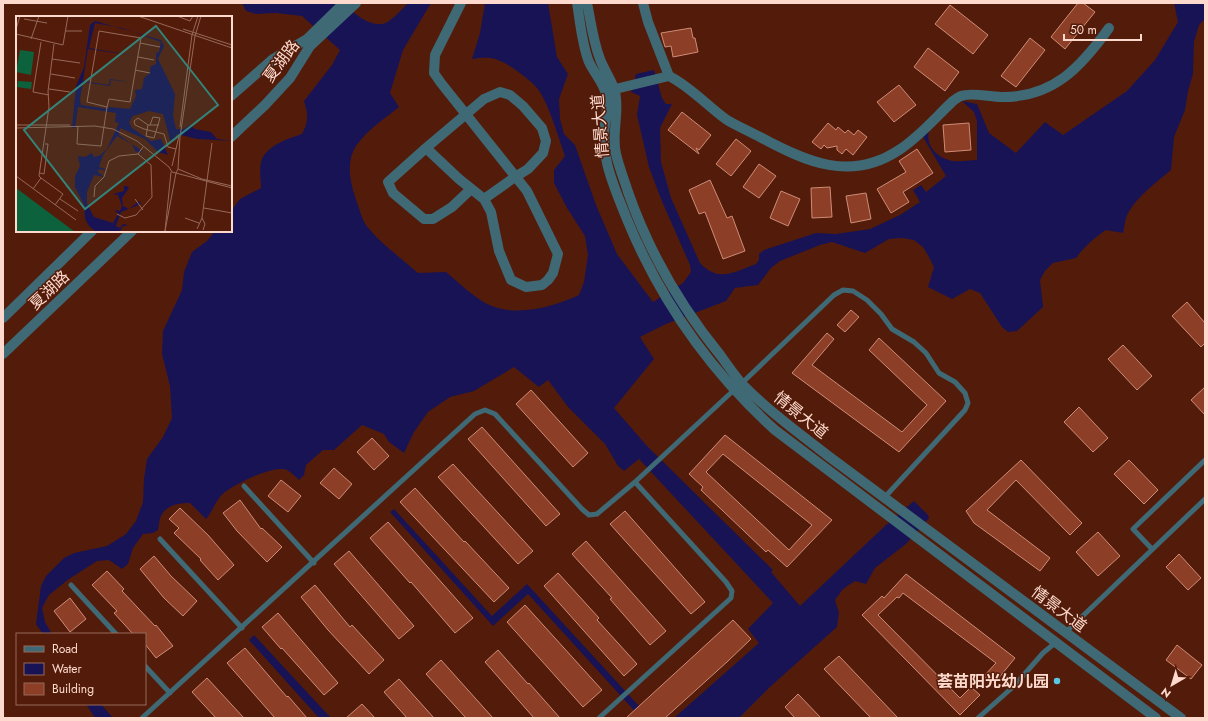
<svg xmlns="http://www.w3.org/2000/svg" width="1208" height="721" font-family="Jost,'Noto Sans SC',sans-serif">
	<style>
		.water { fill: #181355 }
		.building { fill: #8c3e26; stroke: #ce8c78; fill-rule: evenodd }
		.lines { fill: none; stroke-linecap: round; stroke-linejoin: round }
		.service { stroke: #3f6975; stroke-width: 5 }
		.minor { stroke: #3f6975; stroke-width: 10 }
		.tertiary { stroke: #3f6975; stroke-width: 10 }
		.poi-dot { fill: #5ac8e5; stroke: #531c0a; stroke-width: 1.5 }
		.labels { text-anchor: middle; dominant-baseline: central; stroke-width: 3; stroke-linejoin: round; paint-order: stroke }
		.street-label { font-size: 16px; fill: #fedace; stroke: #531c0a }
		.poi-label { font-size: 16px; font-weight: bold; fill: #fedace; stroke: #531c0a; text-anchor: end }
		.inset-road { fill: none; stroke: #976858; stroke-width: 1 }
		.view { fill: #33857c; fill-opacity: 0.15; stroke: #33857c; stroke-width: 2 }
		.inset-edge { fill: none; stroke: #fedace; stroke-width: 2 }
	</style>
	<rect width="100%" height="100%" fill="#531c0a"/>
	<path class="water" d="M242,3H342C353,12 374,32 389,21C396,16 402,9 408,3H431L403,50L390,93L399,107C384,119 367,130 356,146C344,165 352,189 359,208C361,215 364,224 370,230C384,246 402,259 418,273L446,272C457,281 469,293 482,301C510,319 551,308 579,295L584,282L588,255L585,236L567,208L554,183V170L565,156C559,139 548,101 537,88C530,80 521,74 513,68C497,58 491,56 472,59L480,33L485,3H548L557,57L568,74L559,99L560,119L564,134L575,145L596,205L617,254L653,302L683,283L691,272L690,265L661,199L649,167L637,115L640,96L631,92L636,74L654,70L662,98L666,104H672L660,128L661,162L671,198L700,263C719,283 734,272 756,264L759,260V254L764,250L816,233L836,234L870,229L900,215L920,202L913,190L921,185L926,192L946,176L923,137L930,129C924,143 935,156 949,160C956,163 968,160 977,160V121L974,112L962,101L977,104L989,133L1016,153L1045,122L1063,135L1127,91L1155,60L1178,22L1174,3H1205V19L1199,25L1194,42L1193,74L1188,91L1185,110L1174,137L1171,170C1157,182 1133,199 1126,218C1125,222 1124,228 1123,233L1106,230C1094,238 1085,246 1076,258L1053,263L1045,271L1040,280L1043,307L1017,331L1008,332L1002,327L980,293L970,289L952,299L928,287L934,267L929,257L923,247L914,240L902,238L889,239L865,253L832,242L820,245L780,261L771,268L758,285L735,288L726,301L666,324L640,337L654,359L614,408L647,446L773,570L771,572L800,606L885,526L914,501L928,515L929,518L906,544L875,568L866,584L855,581L843,589L835,600L839,613L837,627L771,686L739,718H674L759,643L748,629L773,603L639,459L624,471L618,466L605,444L568,407L548,380L539,387L514,367L474,391L450,397L428,412L414,432L404,453L389,442L384,434L362,425L334,450H323L306,465L304,475L299,480C296,477 291,472 287,470C275,464 235,484 225,492C216,499 213,511 206,519L190,503C179,503 166,505 161,516C159,520 159,526 158,530L153,533L143,534L133,548L128,564L122,569L109,560L97,561L69,579L49,595L42,608L45,622L52,634H43L36,624L41,586L46,576L64,558L74,553L107,546L126,534L136,521L143,502L144,479L147,459L163,437L172,418L170,386L162,354L163,331L182,290L184,272L192,252L207,241L215,231H231V211L240,199L261,188C261,180 259,170 261,162C266,145 288,139 302,134C309,121 308,114 304,101L332,65L340,50L302,16L276,13L256,14L246,11Z
		M394,509L492,616L527,584L650,718H641L528,594L493,626L390,512Z
		M254,635L331,718H319L249,640Z
		M86,704H101L113,718H95Z"/>
	<path class="building" d="M1078,3H1083L1095,12L1065,49L1051,37Z
		M950,5L988,35L973,54L935,24Z
		M691,28L693,38H695L698,52L673,57L671,46L665,47L661,33Z
		M1030,38L1045,50L1016,87L1001,76Z
		M928,48L959,72L945,91L914,67Z
		M899,85L916,105L894,122L877,102Z
		M682,112L711,135L699,150L696,148L699,154L668,130Z
		M828,123L836,130L838,127L845,133L848,130L854,135L858,130L867,137L853,155L846,149L842,154L837,150V146L827,148L824,145L821,149L812,142Z
		M969,123L971,150L945,152L943,125Z
		M736,139L751,151L731,176L716,164Z
		M917,149L933,173L903,192L909,202L891,213L877,189L906,172L899,161Z
		M759,164L776,176L759,198L743,187Z
		M710,180L727,218L732,216L745,251L723,259L705,212L699,214L689,190Z
		M830,187L832,217L812,218L811,188Z
		M781,191L800,199L788,226L770,218Z
		M866,193L871,219L851,223L846,196Z
		M1187,302L1205,323V343L1201,347L1172,316Z
		M851,310L859,317L845,332L837,325Z
		M827,333L834,339L812,365L902,432L927,405L869,350L879,338L946,401L899,452L792,373Z
		M1123,345L1152,376L1137,390L1108,359Z
		M1205,387V415L1191,400Z
		M531,390L588,453L573,467L516,404Z
		M1079,407L1108,438L1093,452L1064,422Z
		M482,427L560,514L546,526L468,439Z
		M725,435L832,520L787,567L768,550L766,552L701,490L703,487L689,474ZM723,454L812,525L789,550L706,472Z
		M372,438L389,456L374,470L357,452Z
		M1021,460L1082,523L1070,535L1016,480L987,510L1050,558L1040,571L974,523L966,511Z
		M1129,460L1158,490L1144,504L1114,474Z
		M453,464L533,551L518,564L438,477Z
		M334,468L352,484L339,499L320,483Z
		M281,480L301,496L288,512L268,496Z
		M415,488L464,542L465,541L509,588L494,602L400,502Z
		M240,500L261,529L262,528L282,547L267,562L237,531L223,513Z
		M180,508L208,535L234,565L218,580L200,560L201,559L174,533L179,528L169,519Z
		M625,511L705,602L691,614L610,524Z
		M388,522L473,618L455,633L411,582L410,583L370,538Z
		M1098,532L1120,556L1098,576L1076,552Z
		M586,541L666,631L650,645L610,599L612,598L572,554Z
		M349,551L414,626L399,639L334,564Z
		M1179,554L1201,578L1188,590L1166,567Z
		M154,556L171,576L197,601L183,616L164,598L140,569Z
		M107,571L124,589L122,591L155,626L156,625L173,646L156,658L145,644V634H133L114,613L117,611L92,585Z
		M558,573L599,618L597,620L637,664L624,676L544,586Z
		M906,574L1015,658L993,685L984,676L996,663L903,593L899,598L897,597L878,615L960,698L971,687L980,695L960,715L862,615L882,596L884,598Z
		M315,585L350,627L352,625L384,660L369,674L328,630L301,597Z
		M70,598L86,619L70,632L54,611Z
		M525,605L602,690L583,707L507,622Z
		M278,613L338,683L324,695L282,648L281,649L262,627Z
		M733,620L751,639L728,661L665,718H626Z
		M1177,645L1202,665L1191,679L1166,660Z
		M245,648L287,697L288,696L307,718H275L227,663Z
		M498,650L528,684L529,683L560,718H534L485,662Z
		M839,656L898,718H871L824,669Z
		M441,660L493,718H466L426,674Z
		M207,678L244,718H216L192,692Z
		M399,679L434,718H407L384,692Z
		M798,694L821,718H795L785,707Z
		M362,704L375,718H346Z"/>
	<g class="lines">
		<path class="service" d="M741,384L834,295L843,290L853,291L867,300L881,314L892,329L914,342L926,353L939,373L955,382L965,393L968,403L965,410L884,498
			M635,482L735,389
			M244,486L314,563
			M160,539L242,628
			M1152,549L1133,529L1205,460
			M71,585L116,634
			M1066,632L1205,499
			M145,666L170,693
			M142,718L475,414L485,410L495,414L582,509L589,515L597,514L635,482L726,582L732,591L731,598L599,718
			M978,718L1014,686L1043,653L1055,643"/>
		<path class="minor" d="M643,3L648,22L669,76
			M607,91L669,76C691,87 707,106 727,120C737,126 749,131 760,137C806,162 851,182 899,150C919,137 936,117 953,101C956,99 958,97 961,96C971,92 990,97 1001,97C1053,98 1081,67 1109,28
			M426,148L459,179L484,199L491,212L499,251L511,280L526,287L542,285L548,280L553,273L558,254L527,191L441,83L434,73L435,55L461,3
			M471,189L452,207L433,219H424L393,193L388,182L426,148L484,99L500,92L510,95L523,106L542,128L546,141L543,153L528,169L515,177L484,199"/>
		<path class="tertiary" d="M577,3C580,21 582,45 589,62C594,73 603,82 606,94C609,107 605,120 604,133C603,143 605,153 607,163C611,181 619,199 626,217C659,298 710,371 775,430L1156,718
			M587,3C591,22 593,41 600,59C604,70 612,80 615,92C620,113 611,133 616,154C619,167 624,179 628,192C649,252 681,307 721,356C728,366 735,376 743,385C770,412 801,435 831,458L1181,718
			M231,96L273,59L307,39L344,3
			M231,137L265,105L290,78L310,46L356,3
			M3,318L92,231
			M3,354L132,231"/>
	</g>
	<circle class="poi-dot" cx="1057" cy="681" r="4"/>
	<g class="labels">
		<g class="street-label">
			<text transform="translate(281 61) rotate(-53)">夏湖路</text>
			<text transform="translate(600 126) rotate(-95)">情景大道</text>
			<text transform="translate(49 290) rotate(-43)">夏湖路</text>
			<text transform="translate(801 415) rotate(39)">情景大道</text>
			<text transform="translate(1059 609) rotate(37)">情景大道</text>
		</g>
		<g class="poi-label">
			<text x="1049" y="681">荟苗阳光幼儿园</text>
		</g>
	</g>
	<g transform="translate(16 16)">
		<rect width="216" height="216" fill="#531c0a"/>
		<path d="M4,34L18,36L15,59L0,56ZM2,65L16,66L15,73L1,71ZM0,172L59,216H0Z" fill="#0c623c"/>
		<path d="M79,5L145,24L148,30L142,43L159,78L157,100L160,113H168L174,109L179,113L195,116L201,123L216,125L181,123L161,118L155,127L147,98L133,95L117,100L113,106L116,112L135,125L145,123L152,139L142,136L129,123L104,112L103,119L126,135L124,137L119,135L116,128L101,120L87,139L83,151L89,153V155L85,153L81,155L88,161L78,159L71,176V188L78,201L97,207L102,198L99,194L104,195L106,190L102,179L97,178L108,175V170H111L113,172L106,182L107,190L113,193L123,185L125,188L105,196L100,210L104,212L107,208L112,209L106,211L104,216H80L73,210L69,203L68,189L59,171V160L64,150L62,140L69,141L76,137L78,141L83,140L91,133L103,107L99,106L100,97L62,91L59,112H56L60,70L68,51L74,9ZM79,7L106,12L145,26L143,36L140,37V48L135,50L133,58L128,62L126,73L119,74L120,80L114,93L93,91L92,93L65,89L64,83L67,66L94,70L95,64L115,66L94,63L93,69L67,65L72,33L120,40L73,32Z" fill="#181355" fill-rule="evenodd"/>
		<path class="inset-road" d="M122,0L216,32M161,0L174,5L177,0M8,3L31,7M0,13L4,0M167,13L216,29M50,15H66M83,15L125,22L114,86L93,83L91,91L71,86ZM0,18L47,29L52,0M15,23L23,0M25,26L17,76L33,79M124,27L144,31M122,41L138,44M36,43L64,47M119,54L134,57M35,58L59,62M33,73L54,76M0,109H54M132,109L130,120L138,122L144,102L137,101L134,109M143,109H132L122,102L118,105L119,109L128,113L148,118L152,131L160,133M62,110L61,128L85,130L91,91M164,111L176,19L182,0M0,112L79,110L97,113L121,125L153,151L156,156L160,157L162,153L164,121L179,20L185,0M156,150L163,120M162,153L186,163L216,170M155,156L149,215L160,157L216,172M24,157L28,158L32,128H29M0,160L60,204M25,162L23,160L33,91L32,75L38,28M17,173L25,162L47,178L39,189M78,181L79,170L88,161L93,145L103,140L122,138L127,131M44,183L62,195M119,183L127,194M188,192L216,197M101,198L109,202L120,199L136,181L135,149L122,138M169,202L183,207M186,202L196,127M181,213L186,202L189,208L187,214"/>
		<path class="view" d="M140,10L202,89L69,193L8,114Z"/>
		<rect width="216" height="216" class="inset-edge"/>
	</g>
	<rect width="1208" height="721" fill="none" stroke="#fedace" stroke-width="8"/>
	<rect x="16" y="633" width="130" height="72" fill="#531c0a" stroke="#976858"/>
	<rect x="24" y="646" width="20" height="6" fill="#3f6975" stroke="#976858"/>
	<text x="52" y="653" font-size="12" fill="#fedace">Road</text>
	<rect x="24" y="663" width="20" height="12" fill="#181355" stroke="#976858"/>
	<text x="52" y="673" font-size="12" fill="#fedace">Water</text>
	<rect x="24" y="683" width="20" height="12" fill="#8c3e26" stroke="#976858"/>
	<text x="52" y="693" font-size="12" fill="#fedace">Building</text>
	<g transform="translate(1172 685) rotate(218)" stroke="#531c0a" stroke-width="3" paint-order="stroke">
	<path d="M0-3L7 15L0 10L-7 15Z" fill="#fedace"/>
	<text y="-6" font-size="11" font-weight="bold" text-anchor="middle" fill="#fedace">N</text>
	</g>
	<path d="M1064 34v6h77v-6" fill="none" stroke="#fedace" stroke-width="2"/>
	<text x="1070" y="34" font-size="12" fill="#fedace" stroke="#531c0a" stroke-width="3" paint-order="stroke">50 m</text>
</svg>
